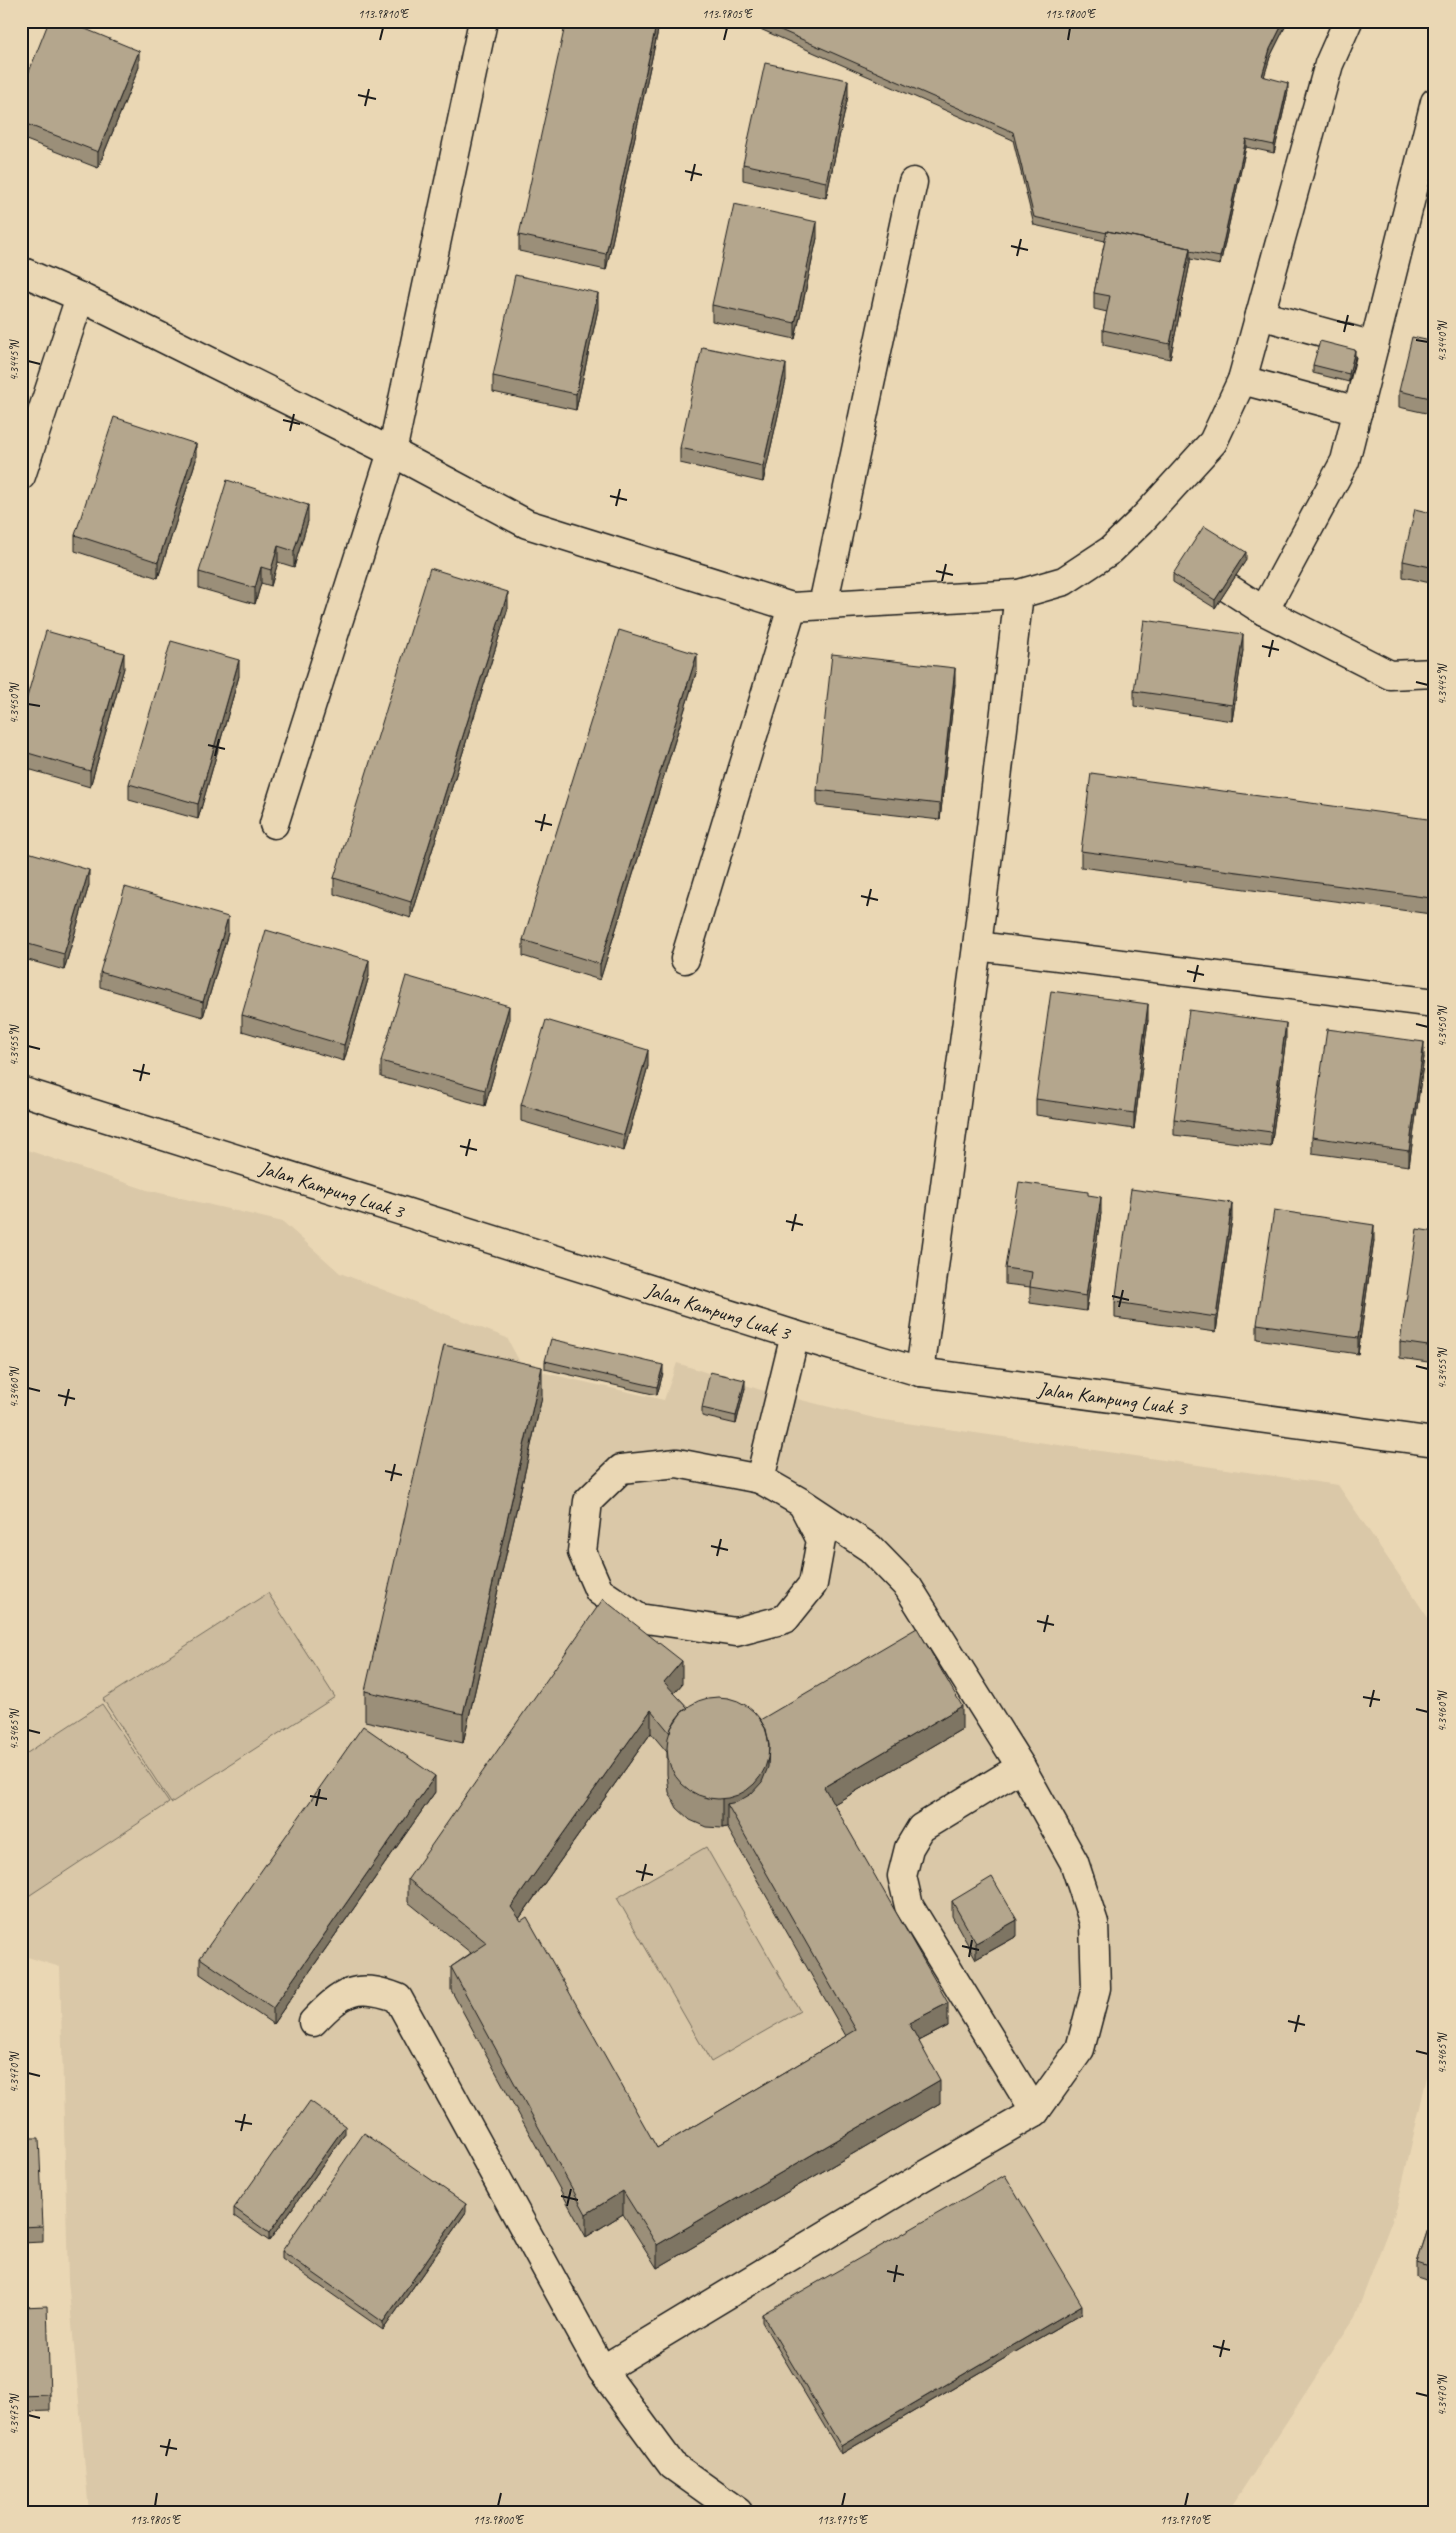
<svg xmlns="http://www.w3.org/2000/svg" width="1456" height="2533" font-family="Caveat,sans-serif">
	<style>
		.built { fill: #dac8a8 }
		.green { fill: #ccbb9e; stroke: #746c5d }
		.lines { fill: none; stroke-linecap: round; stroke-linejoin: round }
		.minor-casing { stroke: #1c1c1c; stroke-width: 31 }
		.minor { stroke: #ead7b4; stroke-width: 28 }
		.wall { fill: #9b8f79; stroke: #1c1c1c; fill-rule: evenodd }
		.shaded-wall { fill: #7e7463; stroke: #1c1c1c }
		.building { fill: #b4a68d; stroke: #1c1c1c }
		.ticks { fill: none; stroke: #1c1c1c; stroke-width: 2 }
		.labels { text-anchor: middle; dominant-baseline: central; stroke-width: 5; stroke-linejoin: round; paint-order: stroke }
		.street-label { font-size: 20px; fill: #1c1c1c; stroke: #ead7b4 }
		.neatline { fill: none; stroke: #1c1c1c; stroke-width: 2 }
		.ticks-label { font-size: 12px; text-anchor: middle; fill: #1c1c1c }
	</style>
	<rect width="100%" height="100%" fill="#ead7b4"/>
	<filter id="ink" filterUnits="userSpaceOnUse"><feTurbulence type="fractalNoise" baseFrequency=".02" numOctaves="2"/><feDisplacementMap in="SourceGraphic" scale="10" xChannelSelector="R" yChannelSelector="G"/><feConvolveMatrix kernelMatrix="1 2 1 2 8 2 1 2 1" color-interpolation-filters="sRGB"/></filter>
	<g filter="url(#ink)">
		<path class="built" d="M21,1148L147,1190L283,1222L340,1273L507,1338L523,1368L664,1400L677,1363L761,1390L878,1419L1338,1485L1435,1628V2042L1397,2207L1355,2317L1231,2507V2512H89L68,2280L60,1967L21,1955Z"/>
		<path class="green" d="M268,1593L335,1697L171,1803L103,1699Z
			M102,1704L169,1803L21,1901V1757Z
			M706,1847L800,2011L711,2062L617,1898Z"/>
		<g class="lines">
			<defs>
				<g id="minor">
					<path d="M21,271L80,297L392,452L527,524L792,607L1019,594"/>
					<path d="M1260,315L1374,346"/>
					<path d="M1242,380L1358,411"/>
					<path d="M21,476L80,297"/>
					<path d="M1228,588L1264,611L1390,675L1435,673"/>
					<path d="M823,605L913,182"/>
					<path d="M1264,611L1345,461L1435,102"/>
					<path d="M274,824L392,452L483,21"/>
					<path d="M977,946L1019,594L1064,581L1111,550L1141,521L1213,442L1242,380L1329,64L1348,21"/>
					<path d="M685,959L792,607"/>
					<path id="s1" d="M21,1091L795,1335L920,1372L1435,1442"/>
					<path d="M920,1372L977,946L1435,1003"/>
					<path d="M760,1479L677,1463L621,1469L588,1501L582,1552L599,1591L639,1618L736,1632L785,1619L813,1584L821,1540L804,1507"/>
					<path d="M1021,1767L921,1828L909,1848L902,1876L909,1906L1035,2112"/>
					<path d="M313,2022C342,1992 355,1982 398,1998L602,2370L672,2465L738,2512"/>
					<path d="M602,2370L922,2177L1035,2112L1080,2049L1096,1988L1094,1923L1074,1862L1021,1767L908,1587L870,1548L802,1503L760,1479L795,1335"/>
				</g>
			</defs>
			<use href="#minor" class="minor-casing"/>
			<use href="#minor" class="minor"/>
		</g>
		<path class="wall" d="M660,21L606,270L519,251V235Z
			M742,21H1288L1270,57L1264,76L1288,91L1274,153L1246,147L1220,265L1190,259V263L1170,359L1103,345V330L1107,312L1094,309V293L1105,241L1034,225L1013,140Z
			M139,67L98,168L21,138V92Z
			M848,96L826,198L743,180V164Z
			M817,238L795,339L712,321V305Z
			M598,309L576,410L493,392V376Z
			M1435,342V415L1399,407V391Z
			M1355,358L1349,382L1313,373V365Z
			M786,380L763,482L680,463V448Z
			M196,460L158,578L75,551V535Z
			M1435,514V584L1403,577V561Z
			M308,521L294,567L278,562L271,586L261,583L255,604L199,588V572Z
			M1246,560L1215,608L1173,582V574Z
			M508,608L411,918L334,894V878Z
			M1243,650L1232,721L1134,706V691Z
			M124,668L90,787L21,767V718Z
			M697,670L600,980L523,956V940Z
			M239,676L198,819L129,800V784Z
			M955,684L940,820L817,806V790Z
			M1435,820L1431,914L1081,867V851Z
			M21,850L89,885L64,970L21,958Z
			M228,933L203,1017L100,987V972Z
			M369,976L344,1061L242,1031V1015Z
			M1148,1020L1134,1129L1036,1115V1099Z
			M509,1021L485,1106L381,1077V1061Z
			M1286,1039L1271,1147L1174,1135V1119Z
			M1424,1057L1409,1166L1312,1153V1137Z
			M648,1066L624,1151L521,1121V1105Z
			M1088,1195L1101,1213L1086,1311L1030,1303V1287L1005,1284V1268Z
			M1232,1219L1216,1332L1115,1318V1302Z
			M1435,1232V1363L1400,1358V1342Z
			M1374,1240L1358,1354L1257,1339V1324Z
			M545,1361L663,1373L657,1395L545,1369Z
			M745,1388L736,1424L702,1416V1408Z
			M542,1397L463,1743L365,1721V1691Z
			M682,1684L674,1693L688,1708L760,1720L962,1729L834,1804L948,2026L919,2041L940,2103L657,2268L623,2214L586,2237L451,1990V1967L471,1953L408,1902V1879ZM651,1733L667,1752V1774L669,1792L677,1808L690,1820L706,1827L722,1828L727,1827L846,2036L657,2148L519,1919Z
			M435,1792L273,2024L200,1974V1958Z
			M952,1901L1017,1936L976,1959L952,1916Z
			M345,2134L269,2241L234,2216V2208Z
			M21,2138L43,2226V2242L21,2243Z
			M1435,2208V2284L1417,2278V2263Z
			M466,2212L383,2330L282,2259V2251Z
			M21,2307L50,2395V2411L21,2412Z
			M1082,2313L841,2454L762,2322V2314Z"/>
		<path class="shaded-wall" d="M657,21H660L606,270V254Z
			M1284,21H1288L1270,57L1262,84V76L1270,49Z
			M139,51V67L98,168V152Z
			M848,80V96L826,198V182Z
			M1288,83V91L1274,153V145Z
			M1246,139V147L1220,265V257Z
			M817,222V238L795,339V323Z
			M1190,248V263L1170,359V344Z
			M598,293V309L576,410V394Z
			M1355,350V358L1349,382V374Z
			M786,364V380L763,482V466Z
			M196,444V460L158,578V562Z
			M308,505V521L294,567V551Z
			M278,546V562L271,586V570Z
			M1246,552V560L1215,608V600Z
			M261,567V583L255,604V588Z
			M508,592V608L411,918V902Z
			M1243,634V650L1232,721V705Z
			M124,653V668L90,787V771Z
			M697,654V670L600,980V964Z
			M239,660V676L198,819V804Z
			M955,668V684L940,820V804Z
			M89,870V885L64,970V954Z
			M1435,872V888L1431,914V898Z
			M228,917V933L203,1017V1002Z
			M369,960V976L344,1061V1045Z
			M1148,1004V1020L1134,1129V1113Z
			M509,1006V1021L485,1106V1090Z
			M1286,1023V1039L1271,1147V1132Z
			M1424,1042V1057L1409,1166V1151Z
			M648,1050V1066L624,1151V1135Z
			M1101,1197V1213L1086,1311V1296Z
			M1232,1203V1219L1216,1332V1317Z
			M1374,1225V1240L1358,1354V1338Z
			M663,1365V1373L657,1395V1387Z
			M542,1367V1397L463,1743V1714Z
			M745,1380V1388L736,1424V1416Z
			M682,1661V1684L664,1705V1682Z
			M962,1706V1729L824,1810V1787Z
			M651,1710V1733L511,1930V1907Z
			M768,1760L769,1774L762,1805L727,1804V1827L722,1828V1799Z
			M435,1776V1792L273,2024V2008Z
			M1017,1920V1936L976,1959V1943Z
			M948,2003V2026L909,2046V2023Z
			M940,2080V2103L657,2268V2245Z
			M345,2126V2134L269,2241V2233Z
			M623,2191V2214L586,2237V2214Z
			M466,2204V2212L383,2330V2322Z
			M1082,2305V2313L841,2454V2446Z"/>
		<path class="building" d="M49,21H66L139,51L98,152L21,122V92Z
			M566,21H657L606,254L519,235Z
			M760,21H1284L1270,49L1262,76L1288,83L1274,145L1246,139L1220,257L1190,251V248L1107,231V233L1034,217L1013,132Z
			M765,63L848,80L826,182L743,164Z
			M734,204L817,222L795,323L712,305Z
			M1107,231L1190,248L1170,344L1103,330L1110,296L1094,293Z
			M515,275L598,293L576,394L493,376Z
			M1412,337L1435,342V399L1399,391Z
			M1320,341L1355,350L1349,374L1313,365Z
			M702,347L786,364L763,466L680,448Z
			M114,417L196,444L158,562L75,535Z
			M227,480L308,505L294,551L278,546L271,570L261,567L255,588L199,572Z
			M1415,509L1435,514V568L1403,561Z
			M1204,526L1246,552L1215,600L1173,574Z
			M430,568L508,592L411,902L334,878Z
			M1144,620L1243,634L1232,705L1134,691Z
			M619,630L697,654L600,964L523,940Z
			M46,631L124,653L90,771L21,751V718Z
			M171,641L239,660L198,804L129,784Z
			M832,654L955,668L940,804L817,790Z
			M1091,773L1435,820V872L1431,898L1081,851Z
			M21,850L89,870L64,954L21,942Z
			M125,887L228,917L203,1002L100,972Z
			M266,930L369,960L344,1045L242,1015Z
			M406,976L509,1006L485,1090L381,1061Z
			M1051,991L1148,1004L1134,1113L1036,1099Z
			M1189,1010L1286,1023L1271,1132L1174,1119Z
			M546,1020L648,1050L624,1135L521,1105Z
			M1327,1029L1424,1042L1409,1151L1312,1137Z
			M1019,1182L1088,1192V1195L1101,1197L1086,1296L1030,1287L1032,1272L1005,1268Z
			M1131,1189L1232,1203L1216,1317L1115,1302Z
			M1274,1210L1374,1225L1358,1338L1257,1324Z
			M1417,1229L1435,1232V1347L1400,1342Z
			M551,1339L663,1365L657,1387L545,1361Z
			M444,1345L542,1367L463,1714L365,1691Z
			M710,1372L745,1380L736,1416L702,1408Z
			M603,1599L682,1661L664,1682L688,1708L681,1713L671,1728L670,1733L651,1710L511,1907L521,1921L527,1917L657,2148L856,2030L727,1804L737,1802L751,1794L762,1782L768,1767L769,1745L766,1729L760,1720L917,1628L962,1706L824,1787L948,2003L909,2023L940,2080L657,2245L623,2191L586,2214L451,1967L487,1943L408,1879Z
			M667 1748a51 51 0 1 1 102 0a51 51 0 1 1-102 0Z
			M363,1726L435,1776L273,2008L200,1958Z
			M992,1877L1017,1920L976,1943L952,1901Z
			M310,2101L345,2126L269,2233L234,2208Z
			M364,2133L466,2204L383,2322L282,2251Z
			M21,2138H39L43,2226L21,2227Z
			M1005,2175L1082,2305L841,2446L762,2314Z
			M1435,2208V2269L1417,2263Z
			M47,2306L50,2395L21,2396V2307Z"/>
	</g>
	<path class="ticks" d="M380,40L383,28M724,40L727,28M1068,40L1070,28M358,95L376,99M365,106L369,89M685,171L702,175M691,181L695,164M1011,246L1028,250M1017,256L1021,239M1337,321L1354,325M1344,332L1348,315M1416,340L1428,342M28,361L40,364M283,420L300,424M290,431L294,414M610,496L627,500M616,506L620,489M936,571L953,575M942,581L946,564M1262,646L1279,650M1269,657L1273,640M1416,682L1428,685M28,704L40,706M208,745L225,749M215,756L219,739M535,821L552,825M541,831L545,814M861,896L878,900M867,906L871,889M1187,971L1204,975M1194,982L1198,965M1416,1024L1428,1027M28,1046L40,1049M133,1070L150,1074M140,1081L144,1064M460,1146L477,1150M466,1156L470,1139M786,1221L803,1225M792,1231L796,1214M1112,1296L1129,1300M1119,1307L1123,1290M1416,1366L1428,1369M28,1388L40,1391M58,1395L75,1399M65,1406L69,1389M385,1471L402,1475M391,1481L395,1464M711,1546L728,1550M717,1556L721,1539M1037,1621L1054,1625M1044,1632L1048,1615M1363,1697L1380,1700M1370,1707L1374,1690M1416,1709L1428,1712M28,1730L40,1733M310,1796L327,1799M316,1806L320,1789M636,1871L653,1875M642,1881L646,1864M962,1946L979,1950M969,1957L972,1940M1288,2021L1305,2025M1295,2032L1299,2015M1416,2051L1428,2054M28,2073L40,2076M235,2121L252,2124M241,2131L245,2114M561,2196L578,2200M567,2206L571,2189M887,2271L904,2275M894,2282L897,2265M1213,2346L1230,2350M1220,2357L1224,2340M1416,2393L1428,2396M28,2415L40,2418M160,2446L177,2449M166,2456L170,2439M155,2506L157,2493M498,2506L501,2493M842,2506L845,2493M1185,2506L1188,2493"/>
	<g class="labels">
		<g class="street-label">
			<text stroke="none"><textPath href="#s1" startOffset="326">Jalan Kampung Luak 3</textPath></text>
			<text stroke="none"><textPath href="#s1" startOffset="731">Jalan Kampung Luak 3</textPath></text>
			<text stroke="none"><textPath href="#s1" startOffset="1136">Jalan Kampung Luak 3</textPath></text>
		</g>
	</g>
	<rect width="1456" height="2533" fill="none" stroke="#ead7b4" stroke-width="55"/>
	<rect x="28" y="28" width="1400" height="2478" class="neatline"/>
	<g class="ticks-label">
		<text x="383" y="18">113.9810°E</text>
		<text x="727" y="18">113.9805°E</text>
		<text x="1070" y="18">113.9800°E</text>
		<text transform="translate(1442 342) rotate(-90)" y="4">4.3440°N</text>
		<text transform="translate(14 361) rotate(-90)" y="4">4.3445°N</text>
		<text transform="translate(1442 685) rotate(-90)" y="4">4.3445°N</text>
		<text transform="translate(14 704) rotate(-90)" y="4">4.3450°N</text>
		<text transform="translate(1442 1027) rotate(-90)" y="4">4.3450°N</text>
		<text transform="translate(14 1046) rotate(-90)" y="4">4.3455°N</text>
		<text transform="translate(1442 1369) rotate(-90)" y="4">4.3455°N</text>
		<text transform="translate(14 1388) rotate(-90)" y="4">4.3460°N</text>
		<text transform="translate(1442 1712) rotate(-90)" y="4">4.3460°N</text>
		<text transform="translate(14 1730) rotate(-90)" y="4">4.3465°N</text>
		<text transform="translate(1442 2054) rotate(-90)" y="4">4.3465°N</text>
		<text transform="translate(14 2073) rotate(-90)" y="4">4.3470°N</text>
		<text transform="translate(1442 2396) rotate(-90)" y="4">4.3470°N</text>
		<text transform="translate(14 2415) rotate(-90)" y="4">4.3475°N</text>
		<text x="155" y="2524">113.9805°E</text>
		<text x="498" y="2524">113.9800°E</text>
		<text x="842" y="2524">113.9795°E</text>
		<text x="1185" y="2524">113.9790°E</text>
	</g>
</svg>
